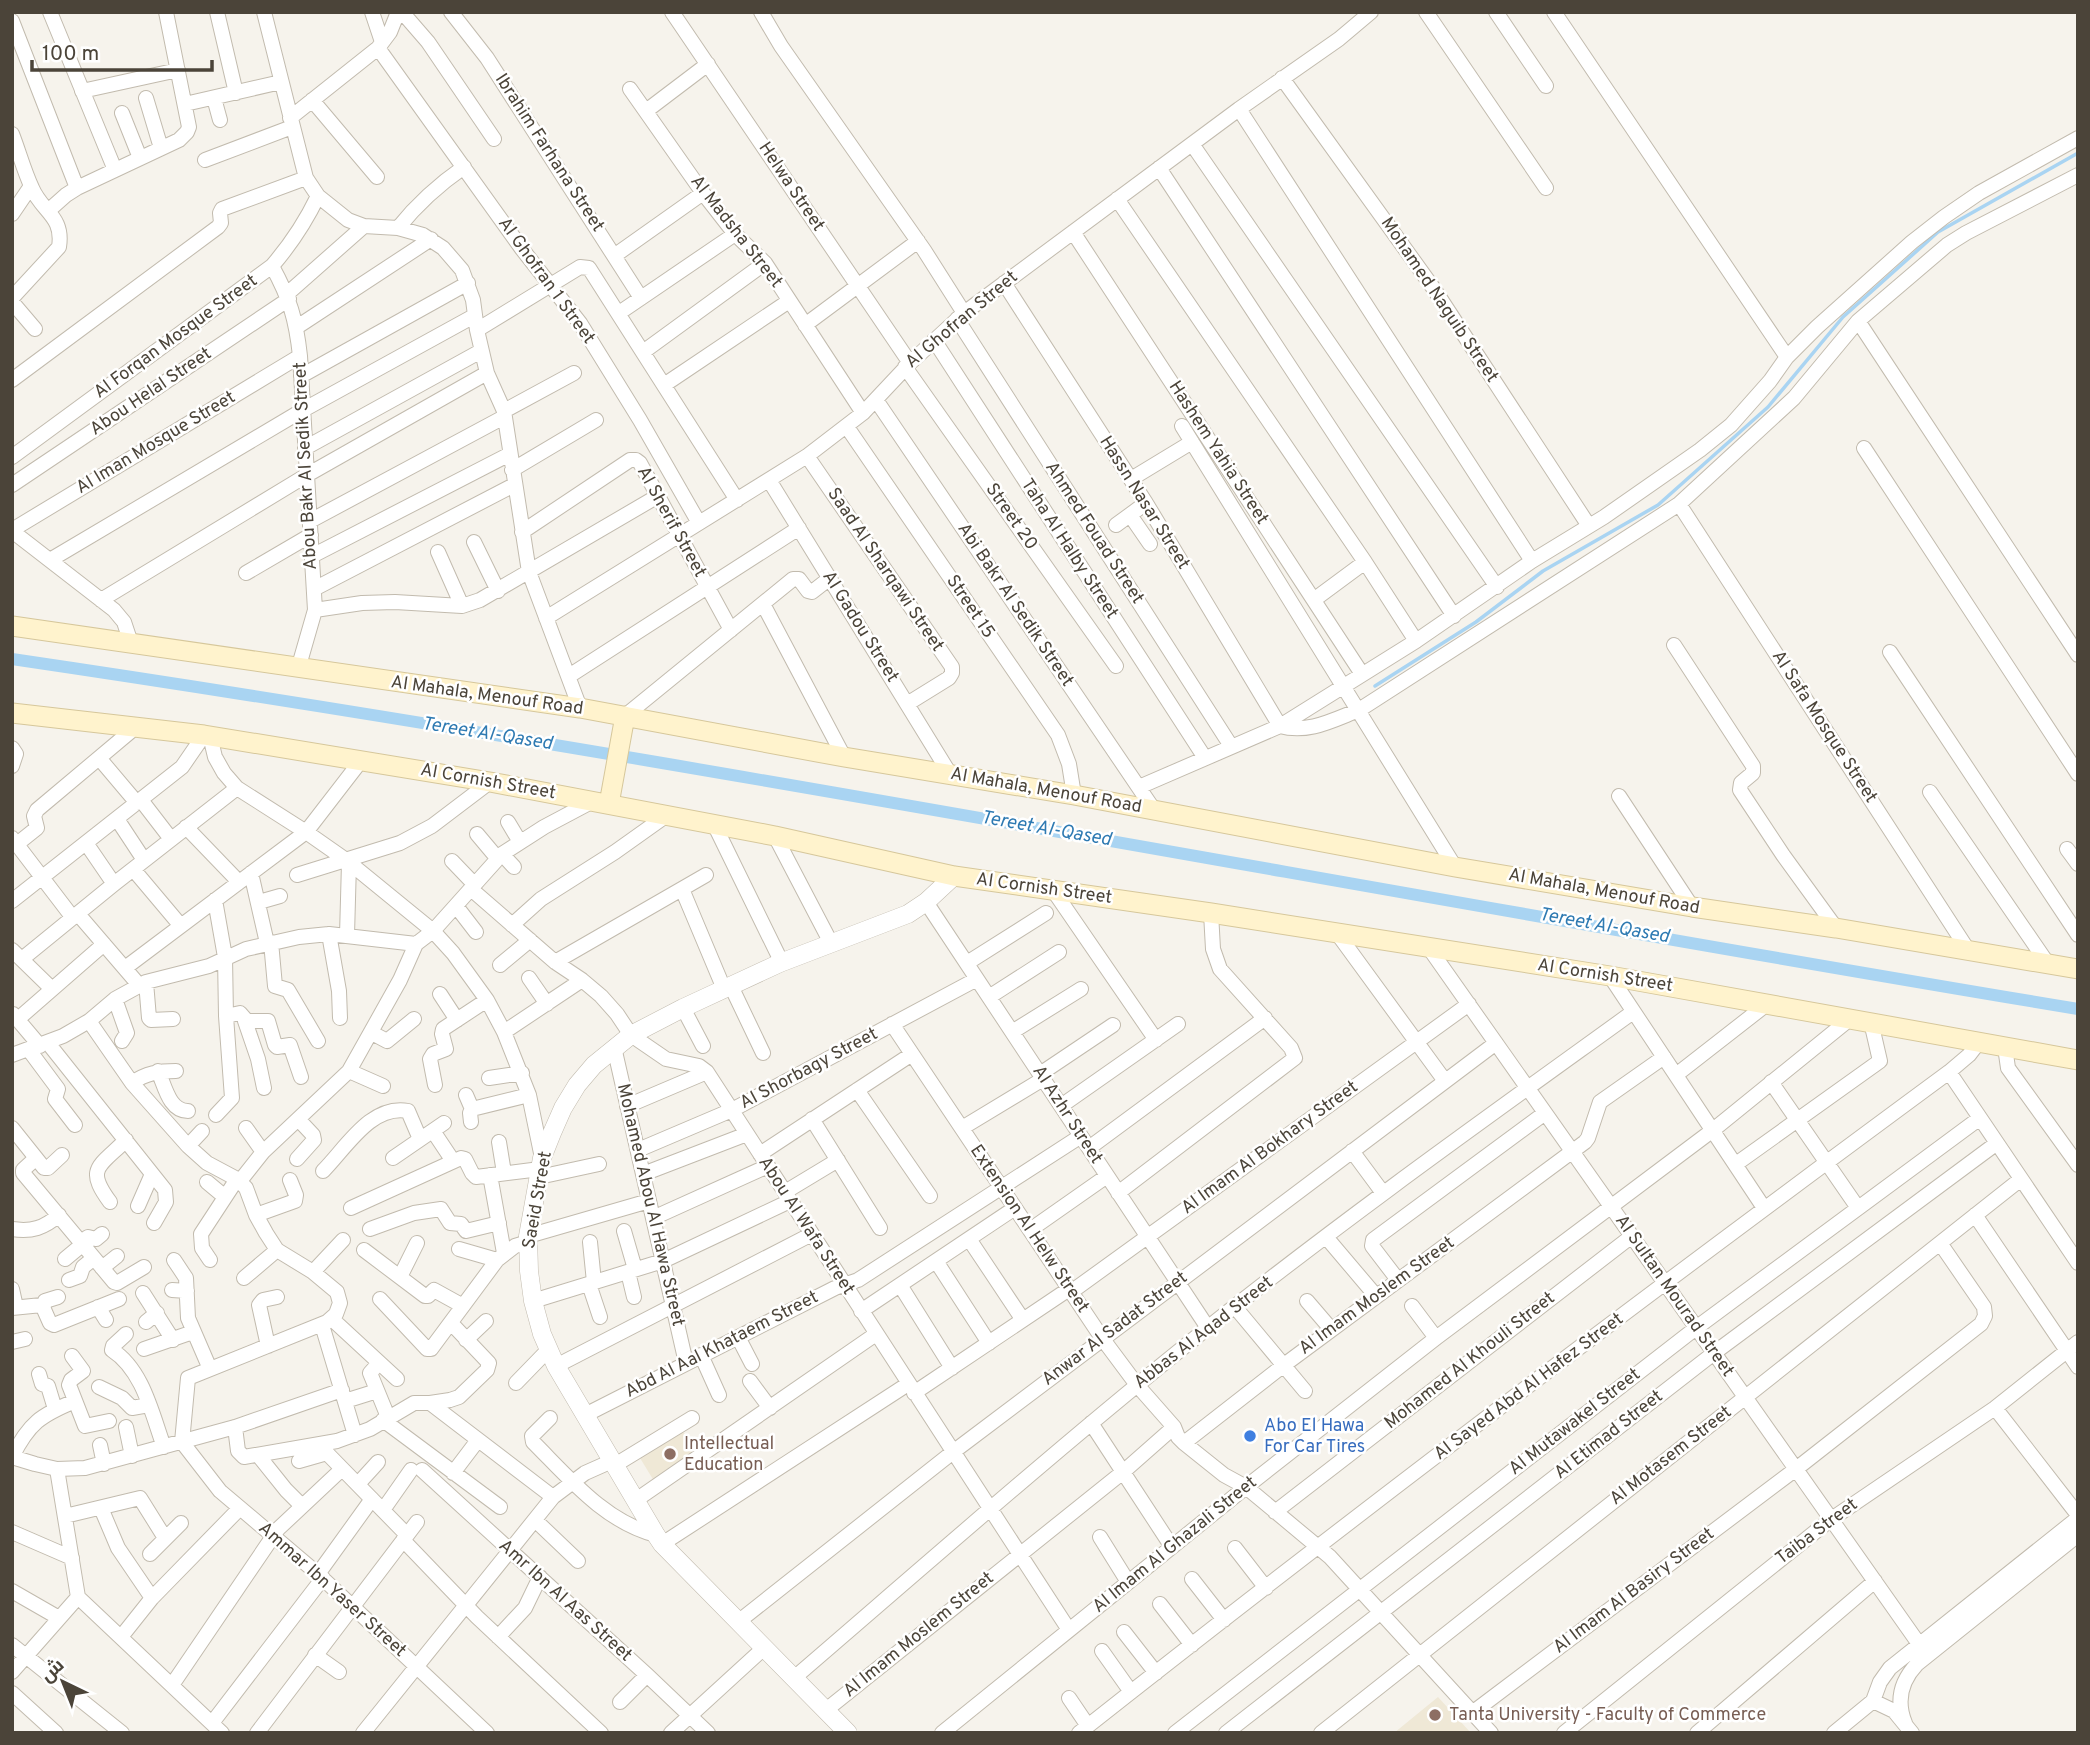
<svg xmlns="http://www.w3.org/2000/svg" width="2090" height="1745" font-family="Overpass,Cairo,sans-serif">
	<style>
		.education { fill: #efe8d6 }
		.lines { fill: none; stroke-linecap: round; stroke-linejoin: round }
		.stream { stroke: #a9d4f2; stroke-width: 3.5 }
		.canal { stroke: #a9d4f2; stroke-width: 12 }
		.minor-casing { stroke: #c2bbae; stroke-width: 16 }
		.tertiary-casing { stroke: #c2bbae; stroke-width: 19 }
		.secondary-casing { stroke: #d6c79b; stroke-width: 21 }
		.minor { stroke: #fff; stroke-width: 14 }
		.tertiary { stroke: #fff; stroke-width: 18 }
		.secondary { stroke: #fff3cd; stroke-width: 19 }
		.shop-dot { fill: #3f7fe0; stroke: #fff; stroke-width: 2.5 }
		.education-dot { fill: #8d6e63; stroke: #fff; stroke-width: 2.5 }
		.labels { text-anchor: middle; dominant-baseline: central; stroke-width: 5; stroke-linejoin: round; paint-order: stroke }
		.street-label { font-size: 18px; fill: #4b4439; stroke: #fff }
		.shop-label { font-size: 18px; fill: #366cbe; stroke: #fff; text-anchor: start }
		.education-label { font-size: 18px; fill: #785e54; stroke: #fff; text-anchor: start }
		.water-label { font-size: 19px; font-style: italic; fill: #2e7ab2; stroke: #fff }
	</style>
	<rect width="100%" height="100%" fill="#f6f3ec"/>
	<path class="education" d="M682,1431L701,1451L654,1481L640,1458Z
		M1438,1697L1471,1733H1394Z"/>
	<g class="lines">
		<path class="stream" d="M1375,686L1476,622L1543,571L1658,505L1768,407L1843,317L1938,232L2078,153"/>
		<path class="canal" d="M12,659C703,761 1389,895 2078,1009"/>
		<defs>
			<path id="minor" d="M50,12L115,170
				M217,12L236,93
				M264,12L306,178L318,196L348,220L364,226L398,228L423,235L443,248L462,270L473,300L477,330L487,373L504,411L529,572L580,708
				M372,12L382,42
				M402,12L428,42L494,139
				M451,12L487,58L641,298
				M672,12L910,363
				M761,12L781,46L924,250L964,313
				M1426,12L1546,188
				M1496,12L1546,86
				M1554,12L1787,357
				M12,21L77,188
				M378,48L522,249L580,323L640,420L699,523
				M1282,78L1434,289L1589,526
				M630,89L703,193L735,234L765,263L863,413
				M82,91L178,70
				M146,98L161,148
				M214,98L220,120
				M312,100L377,177
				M185,104L281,82
				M1239,109L1532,561
				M646,111L708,64
				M122,113L140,158
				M290,118L378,48L390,32L398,12
				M12,134C19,152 24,171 32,188C42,212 64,216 59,247L12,298
				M1192,144L1497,587
				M205,160L292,127
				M1159,168L1454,616
				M1117,199L1365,562L1416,641
				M48,211L66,195L77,188L179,140L187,132L189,127L166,12
				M12,214L31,186
				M398,228C418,203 438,185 464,167
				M1073,232L1362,674
				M614,256L703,193
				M272,266C290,299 296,319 300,356L315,610L298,669
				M1004,283L1146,503L1280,726
				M287,294L364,226
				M12,302L35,329
				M619,313L735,234
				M957,319L1231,746
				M1858,321L2078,655
				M805,325L918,241
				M297,327L431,239
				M477,330L580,267L589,268L737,500
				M934,340L1205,758
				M643,352L765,263
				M905,367L1116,666
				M301,376L468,283
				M12,380L218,227L221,223L220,213L222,209L306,178
				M664,385L789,301
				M876,400L1154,810
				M504,411L574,373
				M1182,426L1455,867
				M847,427L1058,735L1069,764L1074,795
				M305,448L481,351
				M1864,448L2078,774
				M807,456L952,667V673L949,678L907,704
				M12,457L272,266C291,244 305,223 318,196
				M512,470L596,420
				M1131,479L1192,442
				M769,480L950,774
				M12,485L289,299
				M1679,504L1968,950
				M1130,515L1150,544
				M310,521L504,417
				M1116,525L1146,503
				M12,530L300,356
				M12,531L114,610L124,622L131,643
				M522,532L630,460H636L640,463L731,630
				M474,542L498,591
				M438,552L462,606
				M312,556L510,454
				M50,560L303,410L474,316
				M246,573L311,535
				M314,589L514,485
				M1315,599L1365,562
				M101,600L307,475L487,373
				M763,604L844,757
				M315,610L362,603L395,602L462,606L480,600L658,496
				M546,618L807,456L863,413L910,363L964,313L1239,109L1339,39L1371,12
				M1674,645L1753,766V773L1741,783L1740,790L1783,855L1836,928
				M1890,652L2078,935
				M569,676L799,528
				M625,716L793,579H799L808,591L812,592L830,578
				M1280,726C1308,734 1333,720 1359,710L1679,504L1794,398L1858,321L1947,245L1966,233L2078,175
				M210,736L215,757L224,773L237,788L306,832L346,860L433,931L453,953L487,1000L504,1032L529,1095L542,1158
				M12,748L16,754L12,766
				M99,758L137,803
				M1139,787L1280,726L1416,641L1532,561L1604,517L1700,450L1731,425L1770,381L1787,357L1817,327L1912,242L1944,217L1979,193L2078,138
				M1930,792L2048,964
				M1619,796L1692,907
				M141,800L171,839
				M117,819L144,860
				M508,822L520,842
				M714,824L782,963
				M186,827L239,882
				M477,834L498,859
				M775,836L831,943
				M12,838L73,918
				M86,843L114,884
				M17,844L37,828L34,816L37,810L137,726
				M2067,849L2078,864
				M502,854L514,867
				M452,861L475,885
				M133,869L181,926
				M251,873L267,943
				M297,875L400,843L432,826L490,782
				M471,889L555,962L582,980L601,996L617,1014L631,1035L666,1059L699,1066L707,1072L1069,1630
				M682,889L724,989
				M1053,890L1156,1040
				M215,900L225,957L226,1016L232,1098L216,1115
				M12,901L182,767L204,735
				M259,902L280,896
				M926,902L1208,1328
				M456,906L476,932
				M78,914L139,985
				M512,925L541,899L615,852L667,815
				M1337,933L1445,1081
				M329,934L339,991L340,1018
				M347,935L349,863
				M271,942L275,986L288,990L318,1041
				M1429,948L1919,1644
				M12,950L52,989
				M22,959L114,884L237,788
				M555,962L706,875
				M967,963L1046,913
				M500,965L530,940
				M125,968L306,832L360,762
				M1610,976L1764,1208
				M529,978L547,1004
				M146,982L149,1018L151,1020L173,1019
				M731,986L763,1053
				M440,994L457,1020
				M989,997L1059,952
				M115,999L127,1033L122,1041
				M683,1008L703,1046
				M13,1014L40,1046
				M226,1016L240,1013L247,1021H268L275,1045L277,1047L290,1045L301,1077
				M18,1019L104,944
				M89,1021L132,1083L188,1146L207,1163L237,1179L246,1188L256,1215L266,1233L277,1250L313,1272L337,1292L340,1303L336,1314L327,1322L188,1378L182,1442L220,1491L318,1574L487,1733
				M245,1021L258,1059L264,1088
				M892,1024L1102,1338L1137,1385L1174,1427L1178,1437L1184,1443L1224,1475L1246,1487L1330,1557L1491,1733
				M504,1032L582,980
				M1012,1032L1081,989
				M372,1033L387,1041L414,1019
				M48,1043L165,1190L166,1202L154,1223
				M614,1047L686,1363
				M2005,1047L2008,1068L2078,1165
				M29,1050L58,1089L55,1099L75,1125
				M12,1055L63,1036L89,1021L115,999L146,982L209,966L246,949L299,937L329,934L416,944
				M158,1071C165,1086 169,1111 188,1111
				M349,1071L383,1086
				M1949,1072L2078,1263
				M1040,1074L1113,1025
				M1676,1075L1767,1004
				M489,1078L522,1073
				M1771,1082L1858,1208
				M132,1083C146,1073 159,1071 176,1071
				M435,1085L430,1059L433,1054L446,1049L442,1034L443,1029L487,1000
				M857,1090L930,1196
				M466,1095L472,1109
				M627,1106L707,1072
				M1061,1106L1178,1024
				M812,1119L880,1228
				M471,1122L470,1113L472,1109L529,1095
				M12,1128L44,1168H48L62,1155
				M246,1128L263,1152
				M962,1128L1043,1079
				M433,1131L453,1161
				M499,1142L504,1173
				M188,1146L202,1131
				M1089,1148L1265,1018
				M638,1150L732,1110L977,979
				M1352,1151L1383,1193
				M760,1154L912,1054
				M36,1158L23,1170V1173L114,1282L117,1283L144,1267
				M393,1158L444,1123
				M297,1159L314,1140L313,1135L298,1119
				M1736,1164L1880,1061L1871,1022
				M323,1171C346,1148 371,1104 408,1111L420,1139
				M643,1174L747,1134
				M490,1175L504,1253
				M539,1177L599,1164
				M240,1181L263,1152L349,1071L400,980L416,944L433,931L502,854L544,827L593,801
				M207,1182L225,1197
				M785,1192L838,1160
				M1118,1193L1295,1058L1291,1048L1220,969L1213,949L1211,913
				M110,1202C85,1168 99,1167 126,1140
				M138,1206L152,1174
				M351,1208L461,1158L465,1159L472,1173L476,1177L540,1169
				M256,1215L295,1201L296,1195L290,1180
				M1975,1215L2078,1367
				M653,1218L768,1166
				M12,1229C32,1232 44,1228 59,1215
				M370,1229L414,1213L441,1209L450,1223L461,1224L466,1231L499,1223
				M1030,1230L1107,1176
				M624,1231L635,1269
				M528,1236L649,1201
				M1326,1237L1376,1296
				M969,1239L1023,1320
				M81,1242L88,1237L96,1239L102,1234
				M590,1242L594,1282
				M459,1249L497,1260
				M364,1250L425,1296H428L434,1290L463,1306
				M65,1259L83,1244
				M174,1260L186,1278L188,1318L210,1369
				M210,1260L202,1248L201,1234L237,1179
				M936,1261L989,1343
				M102,1268L117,1256
				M313,1272L343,1240
				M628,1272L634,1297
				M400,1277L417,1243
				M244,1278L277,1250
				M69,1280L80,1276L83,1267L94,1258
				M1398,1280L1372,1246L1373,1240L1545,1113
				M589,1284L600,1317
				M900,1285L952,1368
				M12,1289L16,1307
				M172,1290L187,1291
				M1071,1292L1469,1004
				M143,1293L173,1340
				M380,1299L427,1349H431L497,1260L515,1246L528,1242
				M533,1301L663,1261L790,1201
				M1307,1301L1331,1329
				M44,1306L45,1301L58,1297
				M1412,1306L1436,1338
				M98,1307L106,1320
				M1235,1307L1305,1391
				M12,1308L42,1305L50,1323L54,1325L119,1299
				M861,1311L1015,1208
				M332,1319L397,1379
				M146,1322L157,1313
				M322,1325L355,1435
				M126,1334L113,1346L112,1350C143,1370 152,1414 164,1447
				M738,1337L752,1364
				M466,1340L486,1321
				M12,1342L25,1339
				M268,1346L259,1305L263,1300L277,1297
				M144,1349L193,1332
				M701,1355L719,1395
				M72,1356L83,1371L71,1380L69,1385L85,1426L109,1421
				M379,1363L370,1373L388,1417
				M556,1366L812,1234
				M39,1374L42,1384L48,1386L55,1409
				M750,1381L770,1408
				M516,1383L549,1349
				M99,1387L122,1398L132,1408L149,1405
				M914,1393L1069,1289
				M75,1401C41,1415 29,1423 12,1457L35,1464L57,1469L85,1468L235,1427L342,1390
				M345,1401L377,1391
				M430,1403L553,1497
				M1995,1408L2078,1515
				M585,1415L835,1288L858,1280L1081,1136
				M550,1418L532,1436L533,1442C569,1478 605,1522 656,1535
				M383,1420L500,1507
				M1091,1423L1172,1547
				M126,1427L132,1456
				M235,1427L238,1451L244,1457L337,1441L370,1429L414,1403H430L450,1400L459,1397L487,1370L489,1363L451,1323
				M1184,1443L1284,1365L1585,1142L1588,1138L1600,1102L1664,1057
				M100,1445L104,1464
				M319,1445L407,1535
				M258,1455L286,1490L302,1506
				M299,1461L327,1453
				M615,1465L692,1418
				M57,1469L78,1597L222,1733
				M422,1470L647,1675L708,1733
				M453,1473L478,1440
				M358,1484L378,1462
				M636,1500L876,1334
				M101,1508L118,1548L152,1598
				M383,1510L411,1470
				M1275,1512L1632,1236
				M65,1516L140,1498L165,1538
				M535,1520L578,1561
				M12,1532L72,1558
				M1100,1537L1128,1582
				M403,1540L477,1617L601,1733
				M662,1544L908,1384
				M1235,1548L1266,1588
				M150,1554L181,1523
				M318,1574L372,1499
				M1192,1579L1224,1620
				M12,1591L59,1618
				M1160,1604L1192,1645
				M738,1622L953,1452L1496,1043
				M1124,1632L1156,1673
				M121,1637L152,1598L239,1509
				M498,1637L525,1608L540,1577
				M12,1645L122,1733
				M1102,1651L1131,1692
				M315,1655L339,1672
				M12,1672L78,1597
				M794,1678C930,1561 1065,1442 1205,1330C1344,1219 1489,1116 1633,1012
				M172,1685L278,1529L342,1469
				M12,1693L56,1733
				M1069,1698L1088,1726
				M1873,1701L1894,1711L1912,1733
				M620,1702L647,1675
				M826,1710L1123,1472L1174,1427
				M1472,1713L1796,1469L1981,1324L1985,1316L1984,1307L1940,1243
				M212,1723L323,1578
				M1905,1723C1896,1701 1901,1681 1917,1664L2078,1535
				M257,1733L417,1522
				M363,1733L553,1497L585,1473L612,1461
				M671,1733L764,1648
				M942,1733L1246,1487L1436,1338L1713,1130L1851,1018
				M1079,1733C1365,1507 1656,1288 1949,1072L1969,1055L1979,1042
				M1175,1733L1696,1328L1980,1118
				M1226,1733L1714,1353L1997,1143
				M1321,1733L2021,1179
				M1564,1733L1830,1520L1995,1408L2078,1342
				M1697,1733L1875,1581
				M1834,1733L1873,1701L1880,1682L1890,1668L2078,1518"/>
			<path id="tertiary" d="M848,1733L662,1544L656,1535L556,1366L542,1334L533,1301L529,1271L528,1236L542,1158L552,1133L563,1108L577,1085L594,1065L631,1035L683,1008L780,963L908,914L926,902L954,876"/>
			<path id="secondary" d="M12,626L580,708L844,757L1074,795L1455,867L1692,907L1836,928L2078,969
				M12,713L204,735L490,782L775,836L954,876L1211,913L1610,976L2078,1060
				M609,804L625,716"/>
		</defs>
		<use href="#minor" class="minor-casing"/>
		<use href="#tertiary" class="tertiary-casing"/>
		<use href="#secondary" class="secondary-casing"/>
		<use href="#minor" class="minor"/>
		<use href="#tertiary" class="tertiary"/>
		<use href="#secondary" class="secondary"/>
	</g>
	<circle class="shop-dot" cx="1250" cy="1436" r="7"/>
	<g class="education-dot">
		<circle cx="670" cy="1454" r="7"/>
		<circle cx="1435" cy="1715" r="7"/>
	</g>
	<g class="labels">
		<g class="street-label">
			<text transform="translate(549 153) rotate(57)">Ibrahim Farhana Street</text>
			<text transform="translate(791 187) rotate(56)">Helwa Street</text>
			<text transform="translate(736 232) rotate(52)">Al Madsha Street</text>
			<text transform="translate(546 281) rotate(54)">Al Ghofran 1 Street</text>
			<text transform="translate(1439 300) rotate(56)">Mohamed Naguib Street</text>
			<text transform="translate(962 320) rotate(-40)">Al Ghofran Street</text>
			<text transform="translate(176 337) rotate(-36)">Al Forqan Mosque Street</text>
			<text transform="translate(151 392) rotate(-34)">Abou Helal Street</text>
			<text transform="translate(156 443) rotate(-31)">Al Iman Mosque Street</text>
			<text transform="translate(1218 453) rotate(57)">Hashem Yahia Street</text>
			<text transform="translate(306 466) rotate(-93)">Abou Bakr Al Sedik Street</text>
			<text transform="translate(1144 503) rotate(58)">Hassn Nasar Street</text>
			<text transform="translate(1011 517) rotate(55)">Street 20</text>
			<text transform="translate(671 522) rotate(61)">Al Sherif Street</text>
			<text transform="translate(1094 533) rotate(57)">Ahmed Fouad Street</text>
			<text transform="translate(1069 549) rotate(57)">Taha Al Halby Street</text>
			<text transform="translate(885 570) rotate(56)">Saad Al Sharqawi Street</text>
			<text transform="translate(1015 605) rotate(56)">Abi Bakr Al Sedik Street</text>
			<text transform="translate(970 607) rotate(56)">Street 15</text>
			<text transform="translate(860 627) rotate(58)">Al Gadou Street</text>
			<text transform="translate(487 696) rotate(8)">Al Mahala, Menouf Road</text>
			<text transform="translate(1824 727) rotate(57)">Al Safa Mosque Street</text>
			<text transform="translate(488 782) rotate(10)">Al Cornish Street</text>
			<text transform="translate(1046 791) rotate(10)">Al Mahala, Menouf Road</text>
			<text transform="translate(1044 889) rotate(8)">Al Cornish Street</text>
			<text transform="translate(1604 892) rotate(10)">Al Mahala, Menouf Road</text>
			<text transform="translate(1605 976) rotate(9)">Al Cornish Street</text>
			<text transform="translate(809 1069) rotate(-28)">Al Shorbagy Street</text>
			<text transform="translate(1067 1115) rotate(57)">Al Azhr Street</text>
			<text transform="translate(1270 1148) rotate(-36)">Al Imam Al Bokhary Street</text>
			<text transform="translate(538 1200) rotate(-80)">Saeid Street</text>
			<text transform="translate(650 1205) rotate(77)">Mohamed Abou Al Hawa Street</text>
			<text transform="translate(806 1226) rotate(57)">Abou Al Wafa Street</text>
			<text transform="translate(1029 1229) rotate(56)">Extension Al Helw Street</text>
			<text transform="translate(1377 1296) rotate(-36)">Al Imam Moslem Street</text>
			<text transform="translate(1674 1296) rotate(55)">Al Sultan Mourad Street</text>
			<text transform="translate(1115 1329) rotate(-37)">Anwar Al Sadat Street</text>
			<text transform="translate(1204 1333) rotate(-38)">Abbas Al Aqad Street</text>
			<text transform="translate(722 1345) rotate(-27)">Abd Al Aal Khataem Street</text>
			<text transform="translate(1470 1361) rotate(-38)">Mohamed Al Khouli Street</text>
			<text transform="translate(1529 1387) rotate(-37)">Al Sayed Abd Al Hafez Street</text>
			<text transform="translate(1575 1422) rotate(-38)">Al Mutawakel Street</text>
			<text transform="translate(1609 1435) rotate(-38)">Al Etimad Street</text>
			<text transform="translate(1671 1456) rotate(-38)">Al Motasem Street</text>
			<text transform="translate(1817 1532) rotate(-37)">Taiba Street</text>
			<text transform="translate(1175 1545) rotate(-39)">Al Imam Al Ghazali Street</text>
			<text transform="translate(332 1590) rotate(42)">Ammar Ibn Yaser Street</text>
			<text transform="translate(1634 1591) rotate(-37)">Al Imam Al Basiry Street</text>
			<text transform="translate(565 1601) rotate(42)">Amr Ibn Al Aas Street</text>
			<text transform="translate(919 1635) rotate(-39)">Al Imam Moslem Street</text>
		</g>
		<g class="shop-label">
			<text x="1264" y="1426">Abo El Hawa<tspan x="1264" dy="21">For Car Tires</tspan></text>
		</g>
		<g class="education-label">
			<text x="684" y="1444">Intellectual<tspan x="684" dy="21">Education</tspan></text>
			<text x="1449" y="1715">Tanta University - Faculty of Commerce</text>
		</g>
		<g class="water-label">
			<text transform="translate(487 734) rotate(9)">Tereet Al-Qased</text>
			<text transform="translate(1046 829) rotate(10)">Tereet Al-Qased</text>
			<text transform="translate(1604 926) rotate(10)">Tereet Al-Qased</text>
		</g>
	</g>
	<rect width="2090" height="1745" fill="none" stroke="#4b4439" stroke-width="28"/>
	<g transform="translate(63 1682) rotate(317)" stroke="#ffffff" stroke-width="5" paint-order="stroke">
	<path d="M0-5L12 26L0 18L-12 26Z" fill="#4b4439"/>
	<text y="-10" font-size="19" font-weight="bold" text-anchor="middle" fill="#4b4439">ش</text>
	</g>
	<path d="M32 60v10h180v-10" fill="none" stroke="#4b4439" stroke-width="3.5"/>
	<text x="42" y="60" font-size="21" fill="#4b4439" stroke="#ffffff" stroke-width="5" paint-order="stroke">100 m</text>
</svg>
